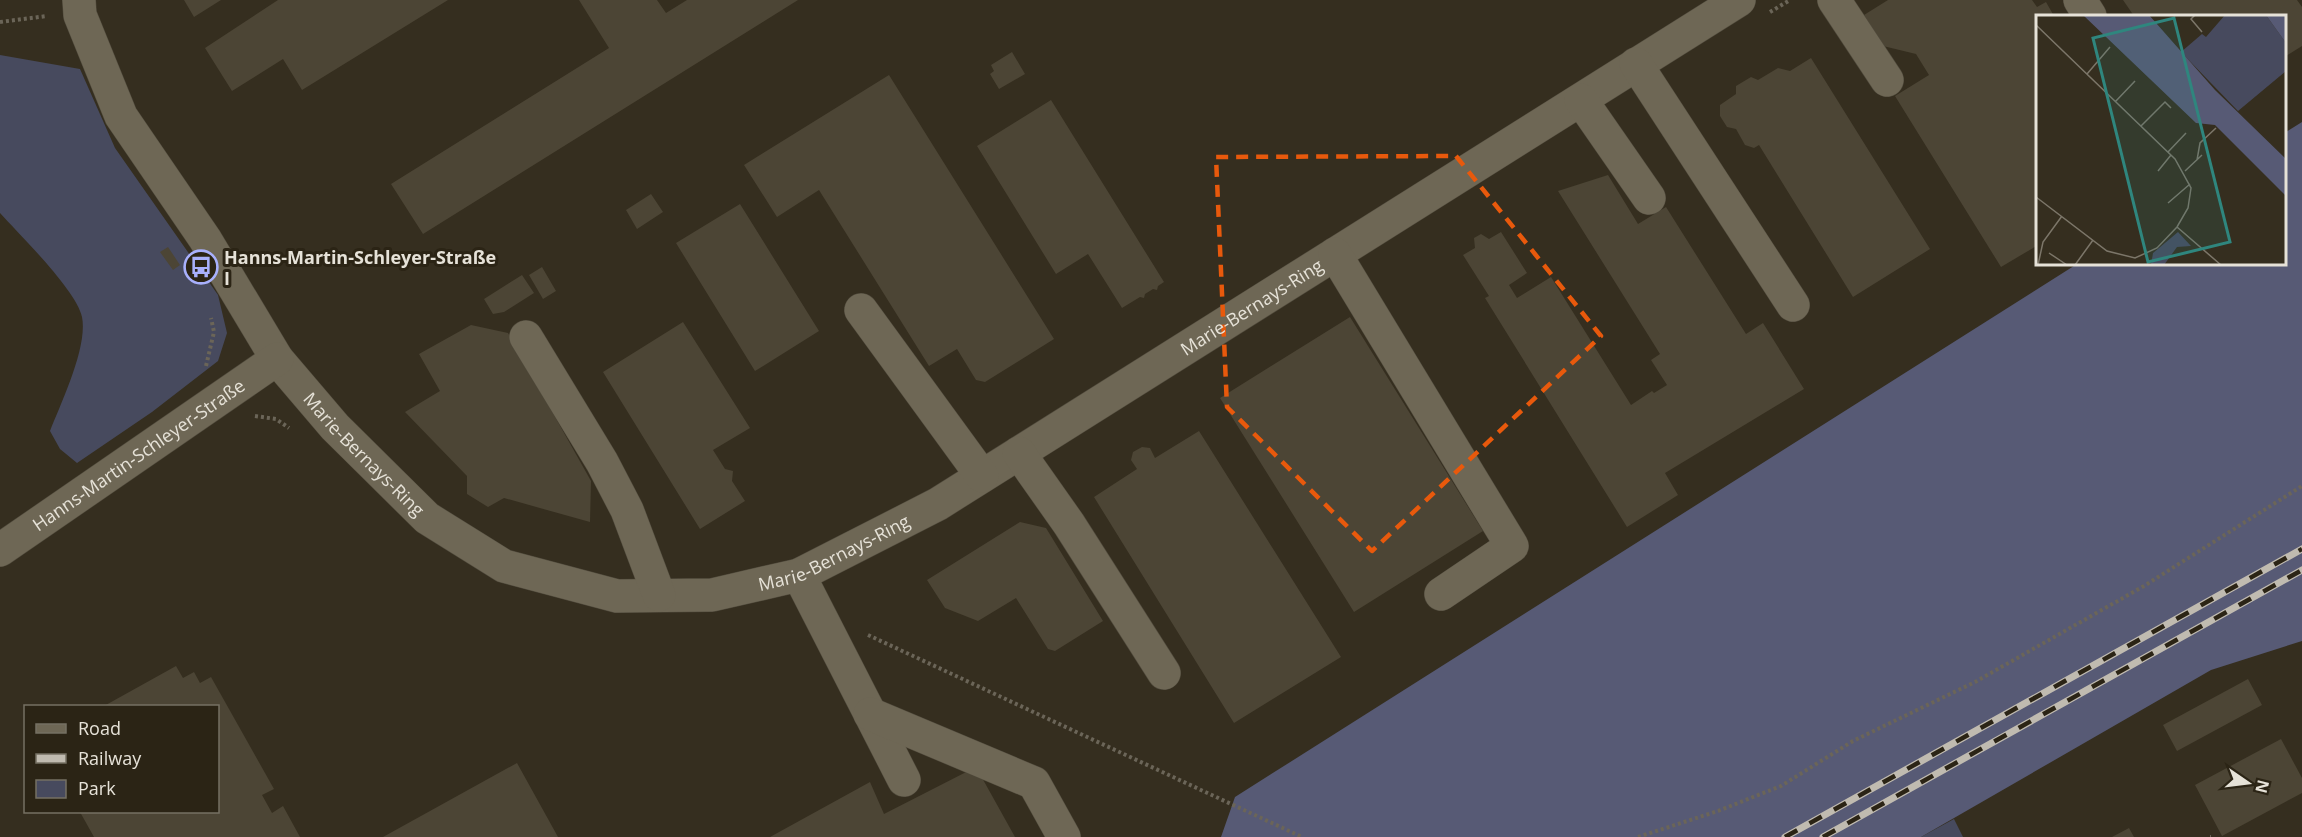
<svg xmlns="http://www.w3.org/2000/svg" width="2302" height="837" font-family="'Open Sans',sans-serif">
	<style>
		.green { fill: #474a5e }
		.forest { fill: #575a75 }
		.building { fill: #4c4535 }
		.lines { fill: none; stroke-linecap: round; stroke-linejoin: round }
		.minor-casing { stroke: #514b3d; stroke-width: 34 }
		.path { stroke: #6b6558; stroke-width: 4; stroke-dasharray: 3 3; stroke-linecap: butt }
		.minor { stroke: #6e6755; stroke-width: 33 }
		.rail-casing { stroke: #c0bbb0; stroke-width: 7 }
		.rail { stroke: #2b2415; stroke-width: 4.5; stroke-dasharray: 14; stroke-linecap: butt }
		.marked { fill: none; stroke: #e8590c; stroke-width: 4.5; stroke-dasharray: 12 8; stroke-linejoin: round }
		.labels { text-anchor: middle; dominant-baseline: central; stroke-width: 6; stroke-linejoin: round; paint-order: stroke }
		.poi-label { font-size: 18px; font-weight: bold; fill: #e6e2d8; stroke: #2b2415; text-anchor: start }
		.street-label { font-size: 18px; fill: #e6e2d8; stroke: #2b2415 }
		.inset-road { fill: none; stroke: #7c7669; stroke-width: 1.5 }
		.view { fill: #2f867e; fill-opacity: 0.15; stroke: #2f867e; stroke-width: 3 }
		.inset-edge { fill: none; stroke: #e6e2d8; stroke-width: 3 }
	</style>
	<rect width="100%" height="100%" fill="#352e1f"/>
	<path class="green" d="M0,55L80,69L115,148L218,295L227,333L218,361L152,412L77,463L60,449L50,431C61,403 88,347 82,317C77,291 19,234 0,213Z
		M1954,819L1963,837H1921Z"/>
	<path class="forest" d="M2302,122V641L2211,670L1921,837H1221L1235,797L2077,264H2286V132Z"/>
	<path class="building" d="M184,0H221L194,17Z
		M278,0H448L302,90L283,59L232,91L205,48Z
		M579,0H657L666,13L687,0H798L423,234L391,184L609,48Z
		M1888,0H2032L2037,7L2046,2L2054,16H2038V245L2001,267L1895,96L1929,75L1916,54L1883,46L1864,15Z
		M2123,0H2297L2302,7V46L2286,56V16H2134Z
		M1012,52L1025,74L999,89L990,74L994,71L991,65Z
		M1811,58L1930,249L1853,297L1759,145L1754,148L1745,145L1736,129L1727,127L1720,116V105L1736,94V86L1751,77L1758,80L1778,68L1790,71Z
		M889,75L1054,339L985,382L976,380L957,349L929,366L819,190L777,217L744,165Z
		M1051,100L1164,282L1158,286L1157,290L1153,289L1145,294L1144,298L1140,297L1122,308L1088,254L1056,274L977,146Z
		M1608,175L1638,224L1666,207L1746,334L1763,323L1804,389L1665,473L1678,495L1627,527L1485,298L1489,296L1463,255L1475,248L1474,238L1481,234L1489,239L1501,232L1527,273L1509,285L1517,298L1551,277L1631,405L1652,391L1654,393L1667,385L1651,360L1660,354L1558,191Z
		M651,194L663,212L637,229L626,210Z
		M740,204L819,331L755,371L676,243Z
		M168,247L180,265L173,270L160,252Z
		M542,267L556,291L543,299L529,275Z
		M522,275L534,293L504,312L493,314L484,299Z
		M1350,317L1483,531L1354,612L1220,398Z
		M683,322L750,428L713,450L725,469L733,471L732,481L745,501L700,529L603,372Z
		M471,325L508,333L591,481L590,522L504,498L488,507L467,494V476L405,412L440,391L419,354Z
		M1199,431L1341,657L1234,723L1094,497L1137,469L1131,460L1133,452L1142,447L1150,448L1155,458Z
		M1020,522L1046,528L1103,621L1055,651L1048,649L1016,598L978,621L945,608L927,580Z
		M176,666L183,678L194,672L200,683L211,677L274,789L262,795L272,813L283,806L300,837H94L80,812H218V706H104Z
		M2248,679L2262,705L2177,751L2163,725Z
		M2281,739L2302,778V793L2222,836L2195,785Z
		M517,763L558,837H383Z
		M976,767L1015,837H770L870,782L884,814Z
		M2129,828L2134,837H2112Z"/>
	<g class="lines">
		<defs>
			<g id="minor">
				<path id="s1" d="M79,0L80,15L121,116L205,239L277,359L335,427L427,518L504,566L617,596L712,595L799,575L938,504L1739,0"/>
				<path d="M1834,0L1887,80"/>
				<path d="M2080,0L2090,16"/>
				<path d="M1636,64L1793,305"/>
				<path d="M1581,100L1649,198"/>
				<path d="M1335,254L1512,546L1441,594"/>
				<path d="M861,310L982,476"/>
				<path d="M526,337L602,462L627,510L659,595"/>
				<path d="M1019,453L1069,524L1164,673"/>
				<path id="s2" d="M0,550L277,359"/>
				<path d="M799,575L904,780"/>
				<path d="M870,714L1034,783L1064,837"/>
			</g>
		</defs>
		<use href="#minor" class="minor-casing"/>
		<path class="path" d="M1770,12L1790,0
			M0,22L47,16
			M206,366L214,332L211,318
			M255,416L276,419L289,428
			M868,635L1302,837
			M1638,837L1718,811L1781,786L1853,741L1975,682L2144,586L2302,486
			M2210,837H2211"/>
		<use href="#minor" class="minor"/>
		<defs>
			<path id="rail" d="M1785,837L2302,549
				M1823,837L2302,570"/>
		</defs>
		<use href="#rail" class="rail-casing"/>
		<use href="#rail" class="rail"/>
	</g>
	<path class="marked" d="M1456,156L1601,336L1372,551L1227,407L1216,157Z"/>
	<defs>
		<symbol id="bus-ring" viewBox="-11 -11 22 22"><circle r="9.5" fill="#2b2415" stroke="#a8b0fc" stroke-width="1.5"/><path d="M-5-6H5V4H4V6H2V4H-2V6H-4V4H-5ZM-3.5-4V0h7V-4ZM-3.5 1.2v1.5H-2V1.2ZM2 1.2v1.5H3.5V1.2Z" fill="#a8b0fc"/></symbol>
	</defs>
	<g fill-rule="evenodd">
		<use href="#bus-ring" x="182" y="248" width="38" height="38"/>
	</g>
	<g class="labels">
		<g class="poi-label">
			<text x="224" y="257">Hanns-Martin-Schleyer-Straße<tspan x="224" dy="21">I</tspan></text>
		</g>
		<g class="street-label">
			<text stroke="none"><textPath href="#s1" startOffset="1550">Marie-Bernays-Ring</textPath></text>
			<text stroke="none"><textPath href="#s1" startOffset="542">Marie-Bernays-Ring</textPath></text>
			<text stroke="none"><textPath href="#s2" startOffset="168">Hanns-Martin-Schleyer-Straße</textPath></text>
			<text stroke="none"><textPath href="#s1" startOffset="1064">Marie-Bernays-Ring</textPath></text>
		</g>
	</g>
	<g transform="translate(2036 15)">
		<rect width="250" height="250" fill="#352e1f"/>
		<path d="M189,0H230L250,28V56L202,96L145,37L166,19L170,22ZM142,217L155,231L141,232L128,250H115L117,238Z" fill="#474a5e"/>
		<path d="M47,0H113L179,75L250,144V181L179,110L160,108ZM230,0H250V28Z" fill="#575a75"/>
		<path class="inset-road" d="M159,0L155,4L166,17M0,10L139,144L155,173L152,193L141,212L121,233L99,243L71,236L0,182M51,59L74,32M79,87L99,66M105,111L129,87L135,93M132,137L150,118M161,145L164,128L180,113M122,156L135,140M149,156L166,140M132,188L154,169M141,212L185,250M13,238L31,250M2,250L7,227L26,201M39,250L57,225"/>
		<path class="view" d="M138,3L194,227L112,247L57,23Z"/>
		<rect width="250" height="250" class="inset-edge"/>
	</g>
	<rect x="24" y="705" width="195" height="108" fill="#2b2415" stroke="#767063" stroke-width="1.5"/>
	<rect x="36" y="724" width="30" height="9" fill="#6e6755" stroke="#767063" stroke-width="1.5"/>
	<text x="78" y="735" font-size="18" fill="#e6e2d8">Road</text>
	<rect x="36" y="754" width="30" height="9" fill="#c0bbb0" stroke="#767063" stroke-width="1.5"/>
	<text x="78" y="765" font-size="18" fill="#e6e2d8">Railway</text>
	<rect x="36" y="780" width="30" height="18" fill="#474a5e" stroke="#767063" stroke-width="1.5"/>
	<text x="78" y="795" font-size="18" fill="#e6e2d8">Park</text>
	<g transform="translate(2248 783) rotate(104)" stroke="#2b2415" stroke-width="4.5" paint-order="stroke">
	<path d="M0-4.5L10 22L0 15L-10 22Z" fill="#e6e2d8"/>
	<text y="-9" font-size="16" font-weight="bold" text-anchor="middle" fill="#e6e2d8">N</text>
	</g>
</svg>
